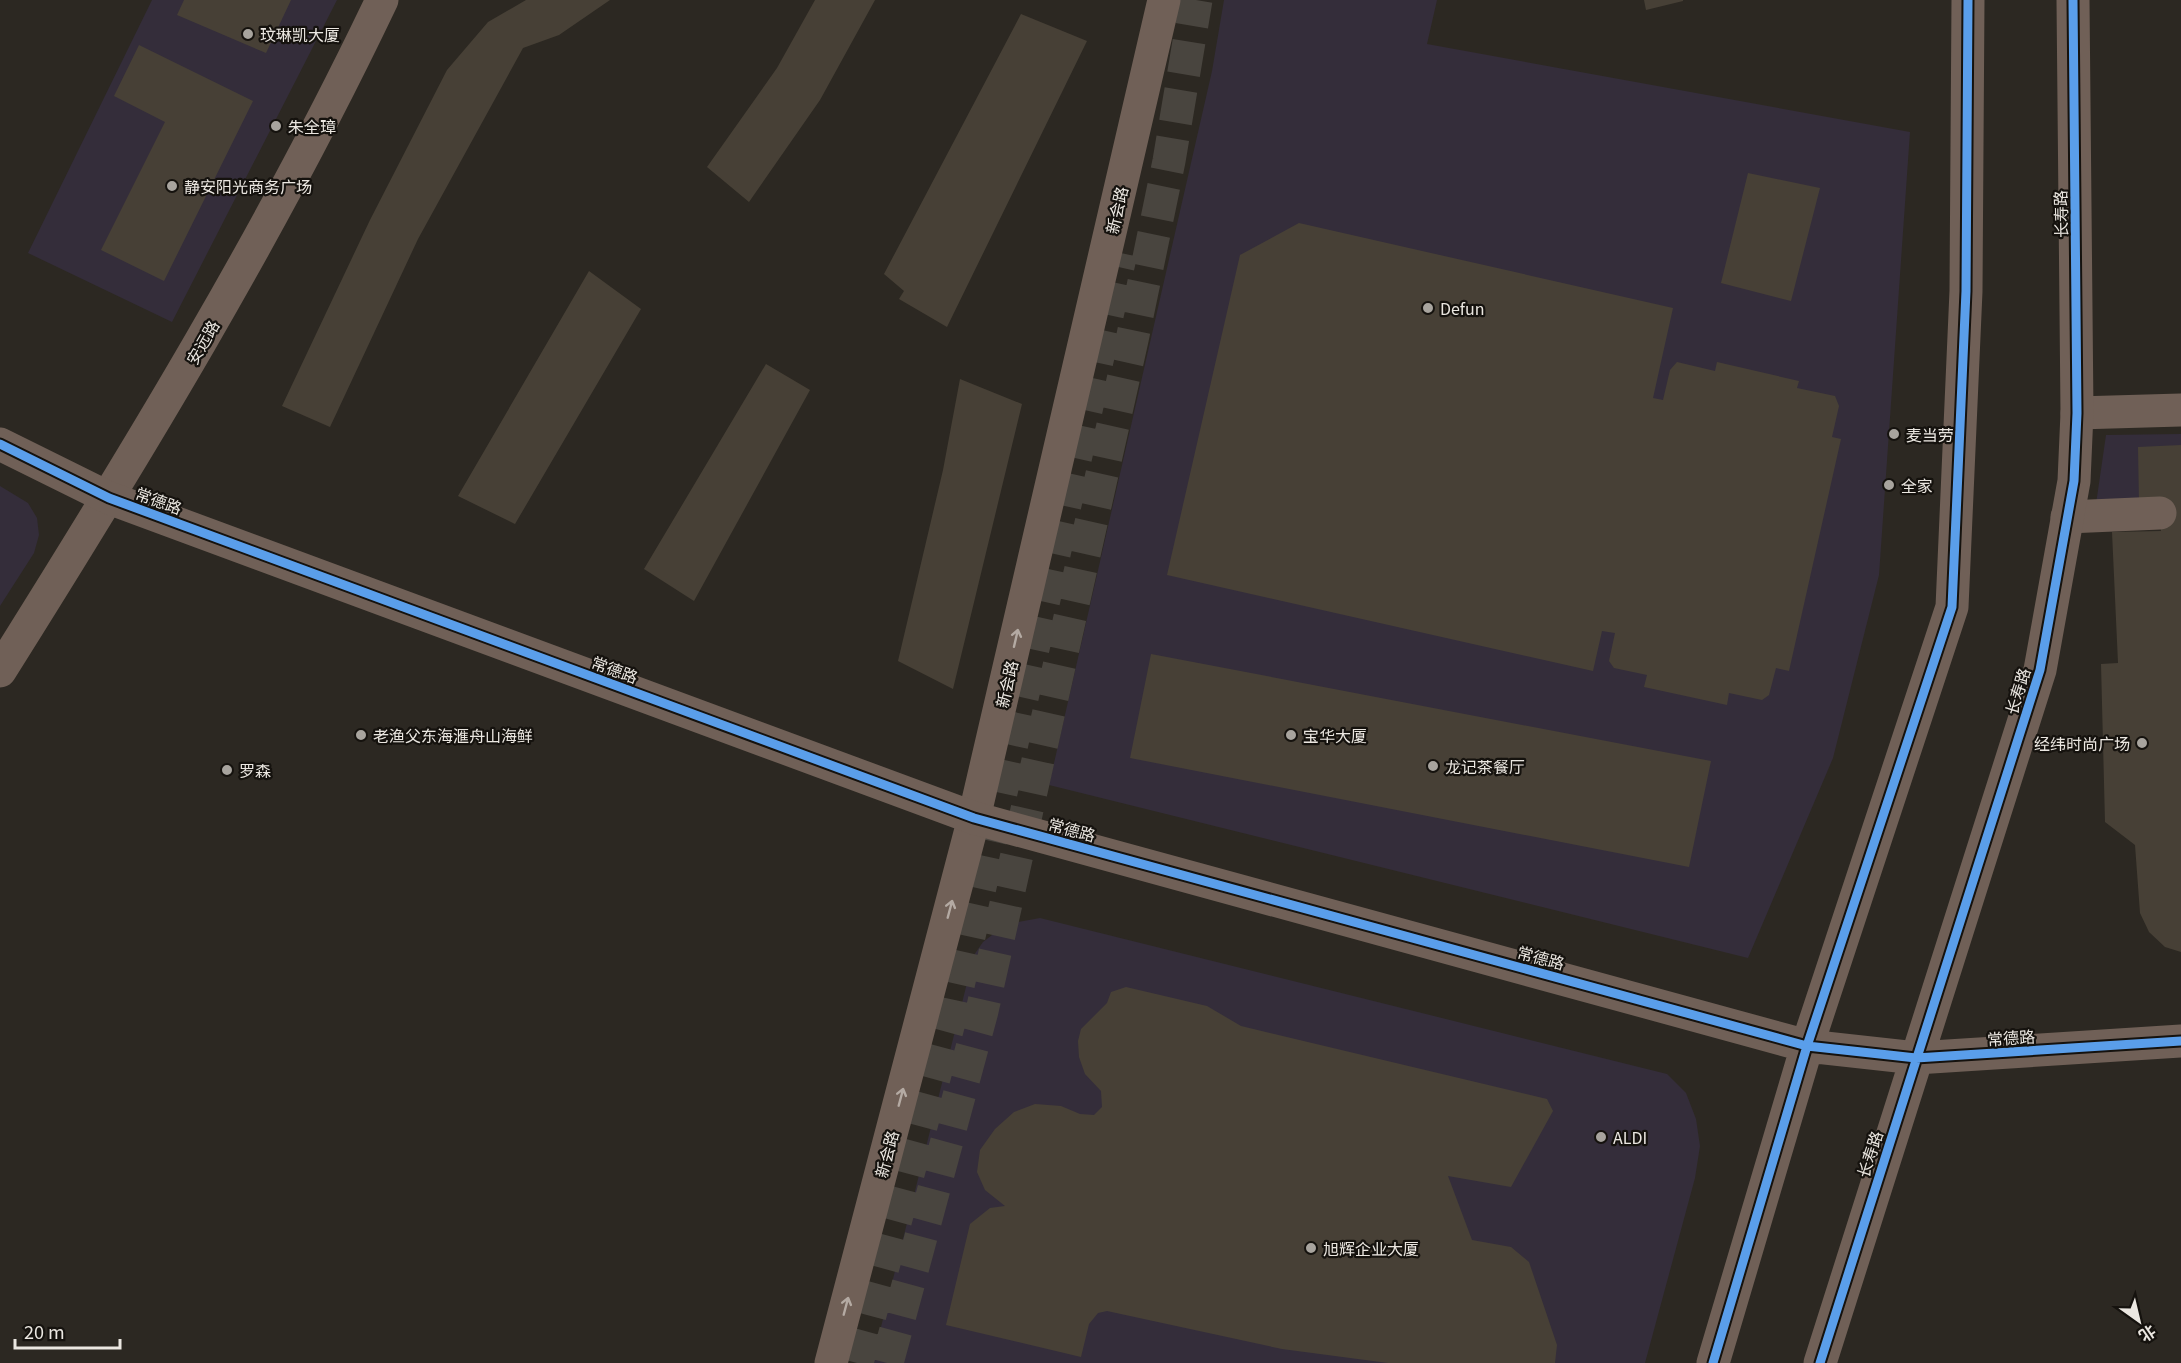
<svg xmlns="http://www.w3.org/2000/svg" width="2181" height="1363" font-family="Georgia,'Noto Sans SC',serif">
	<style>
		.commercial { fill: #342d3a }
		.building { fill: #474036 }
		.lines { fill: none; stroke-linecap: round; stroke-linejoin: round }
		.highway-tunnel { stroke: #49453f; stroke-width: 33; stroke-dasharray: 33 16; stroke-linecap: butt }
		.minor { stroke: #706057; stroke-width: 33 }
		.major { stroke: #706057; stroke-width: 33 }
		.cycleway-casing { stroke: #15120e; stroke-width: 13 }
		.cycleway { stroke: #5a9eea; stroke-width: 9 }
		.oneway { stroke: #b4aaa3 }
		.poi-dot { fill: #a8a49e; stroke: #15120e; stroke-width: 2 }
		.labels { text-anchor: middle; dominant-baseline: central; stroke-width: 4.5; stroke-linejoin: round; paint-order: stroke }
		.poi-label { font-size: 16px; fill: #ebe7e1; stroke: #15120e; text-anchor: start }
		.street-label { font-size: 16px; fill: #ebe7e1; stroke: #15120e }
	</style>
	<rect width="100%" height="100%" fill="#2c2822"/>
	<path class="commercial" d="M152,0H337L172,322L28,253Z
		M1224,0H1437L1427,44L1910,132L1879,575L1833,758L1748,958L1049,785L1212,71Z
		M2181,434V501L2096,504L2106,435Z
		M0,486L28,503L37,518L39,535L34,553L0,606Z
		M1040,918L1667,1074L1686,1093L1696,1119L1700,1146L1695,1178L1645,1363H872L974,955L983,942L996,932L1018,922Z"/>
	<path class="building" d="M184,0H291L266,53L177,15Z
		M526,0H610L559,35L523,48L418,239L330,427L282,406L370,220L447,70L488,22Z
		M815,0H875L820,100L749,202L707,167L777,68Z
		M1644,0H1683V1L1646,10Z
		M1021,14L1087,41L947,327L899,299L904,291L884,274Z
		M139,45L253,101L164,281L101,250L165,122L114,96Z
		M1748,173L1820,188L1791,301L1721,283Z
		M1299,223L1673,308L1653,398L1663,400L1670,370L1677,362L1715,371L1717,362L1799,381L1797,388L1835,396L1839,406L1832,437L1841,439L1789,671L1776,668L1769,695L1762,700L1729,693L1727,705L1644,687L1647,675L1614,668L1609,661L1615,633L1602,631L1593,671L1167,575L1240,255Z
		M589,271L641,309L515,524L458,496Z
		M766,364L810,390L694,601L644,569Z
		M960,379L1022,404L953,689L898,661L943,470Z
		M2181,445V952L2165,947L2149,932L2140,913L2135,845L2105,822L2101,664L2118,663L2112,532L2161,531L2159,502L2139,503L2138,447Z
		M1151,654L1711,761L1689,867L1130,758Z
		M1126,987L1207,1006L1241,1026L1547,1099L1553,1111L1511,1187L1448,1176L1472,1240L1511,1247L1529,1262L1557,1345L1555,1363H1388L1282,1349L1107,1311L1098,1313L1089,1324L1081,1357L946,1325L970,1224L990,1208L1005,1206L985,1190L977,1172L980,1150L995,1129L1014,1112L1035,1104L1061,1106L1080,1114L1094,1115L1102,1107L1101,1091L1085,1074L1079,1057L1078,1041L1081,1029L1107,1003L1111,992Z"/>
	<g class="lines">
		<path class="highway-tunnel" d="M857,1363L954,1004L1121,253
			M887,1363L982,1011L1132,340L1169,161L1196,0"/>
		<path class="minor" d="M2077,413L2181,410
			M2067,517L2160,513
			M0,671C137,453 271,233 382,0
			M831,1363L974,818L1164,0"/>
		<path class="major" d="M0,444L109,498L974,818L1807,1046L1916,1058L2181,1041
			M1713,1363L1807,1046L1952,607L1966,291L1968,0
			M1820,1363L2040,670L2074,481L2077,413L2073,0"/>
		<defs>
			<path id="cycleway" d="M0,444L109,498L974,818L1807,1046L1916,1058L2181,1041
				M1713,1363L1807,1046L1952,607L1966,291L1968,0
				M1820,1363L2040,670L2074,481L2077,413L2073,0"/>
		</defs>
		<use href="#cycleway" class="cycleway-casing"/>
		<use href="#cycleway" class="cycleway"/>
	</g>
	<defs><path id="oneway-shaft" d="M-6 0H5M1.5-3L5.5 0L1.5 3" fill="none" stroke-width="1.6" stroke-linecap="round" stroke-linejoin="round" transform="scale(1.5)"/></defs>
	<g class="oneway">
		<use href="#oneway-shaft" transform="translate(1016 638) rotate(-77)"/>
		<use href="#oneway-shaft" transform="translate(950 909) rotate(-75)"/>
		<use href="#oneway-shaft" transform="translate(901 1097) rotate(-75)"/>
		<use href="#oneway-shaft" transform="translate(846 1306) rotate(-75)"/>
	</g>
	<g class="poi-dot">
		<circle cx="248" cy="34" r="6"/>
		<circle cx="276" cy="126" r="6"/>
		<circle cx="172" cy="186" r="6"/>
		<circle cx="1428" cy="308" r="6"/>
		<circle cx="1894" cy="434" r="6"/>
		<circle cx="1889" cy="485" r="6"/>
		<circle cx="361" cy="735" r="6"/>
		<circle cx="1291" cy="735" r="6"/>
		<circle cx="2142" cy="743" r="6"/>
		<circle cx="1433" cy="766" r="6"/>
		<circle cx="227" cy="770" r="6"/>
		<circle cx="1601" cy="1137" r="6"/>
		<circle cx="1311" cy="1248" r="6"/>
	</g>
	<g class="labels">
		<g class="poi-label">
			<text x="260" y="34">玟琳凯大厦</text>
			<text x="288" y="126">朱全璋</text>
			<text x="184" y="186">静安阳光商务广场</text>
			<text x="1440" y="308">Defun</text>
			<text x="1906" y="434">麦当劳</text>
			<text x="1901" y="485">全家</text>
			<text x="373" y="735">老渔父东海滙舟山海鲜</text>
			<text x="1303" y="735">宝华大厦</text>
			<text x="2130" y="743" text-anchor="end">经纬时尚广场</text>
			<text x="1445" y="766">龙记茶餐厅</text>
			<text x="239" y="770">罗森</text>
			<text x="1613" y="1137">ALDI</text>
			<text x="1323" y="1248">旭辉企业大厦</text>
		</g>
		<g class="street-label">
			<text transform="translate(1116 210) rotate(-77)">新会路</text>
			<text transform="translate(2060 214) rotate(-91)">长寿路</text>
			<text transform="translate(202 342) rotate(-60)">安远路</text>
			<text transform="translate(159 500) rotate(20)">常德路</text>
			<text transform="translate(615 669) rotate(20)">常德路</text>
			<text transform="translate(1006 684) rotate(-77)">新会路</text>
			<text transform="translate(2017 691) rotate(-73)">长寿路</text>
			<text transform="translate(1072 829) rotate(15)">常德路</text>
			<text transform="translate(1541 957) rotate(15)">常德路</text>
			<text transform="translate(2011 1037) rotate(-4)">常德路</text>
			<text transform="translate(886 1154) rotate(-75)">新会路</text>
			<text transform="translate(1869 1154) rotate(-72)">长寿路</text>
		</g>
	</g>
	<g transform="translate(2139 1321) rotate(146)" stroke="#15120e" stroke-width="4.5" paint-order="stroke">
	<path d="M0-4.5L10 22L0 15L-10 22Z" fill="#ebe7e1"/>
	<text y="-9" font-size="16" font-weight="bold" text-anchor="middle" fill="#ebe7e1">北</text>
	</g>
	<path d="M15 1339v9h105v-9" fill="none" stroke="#ebe7e1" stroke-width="3"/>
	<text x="24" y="1339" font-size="18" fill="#ebe7e1" stroke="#15120e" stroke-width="4.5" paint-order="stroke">20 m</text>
</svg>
